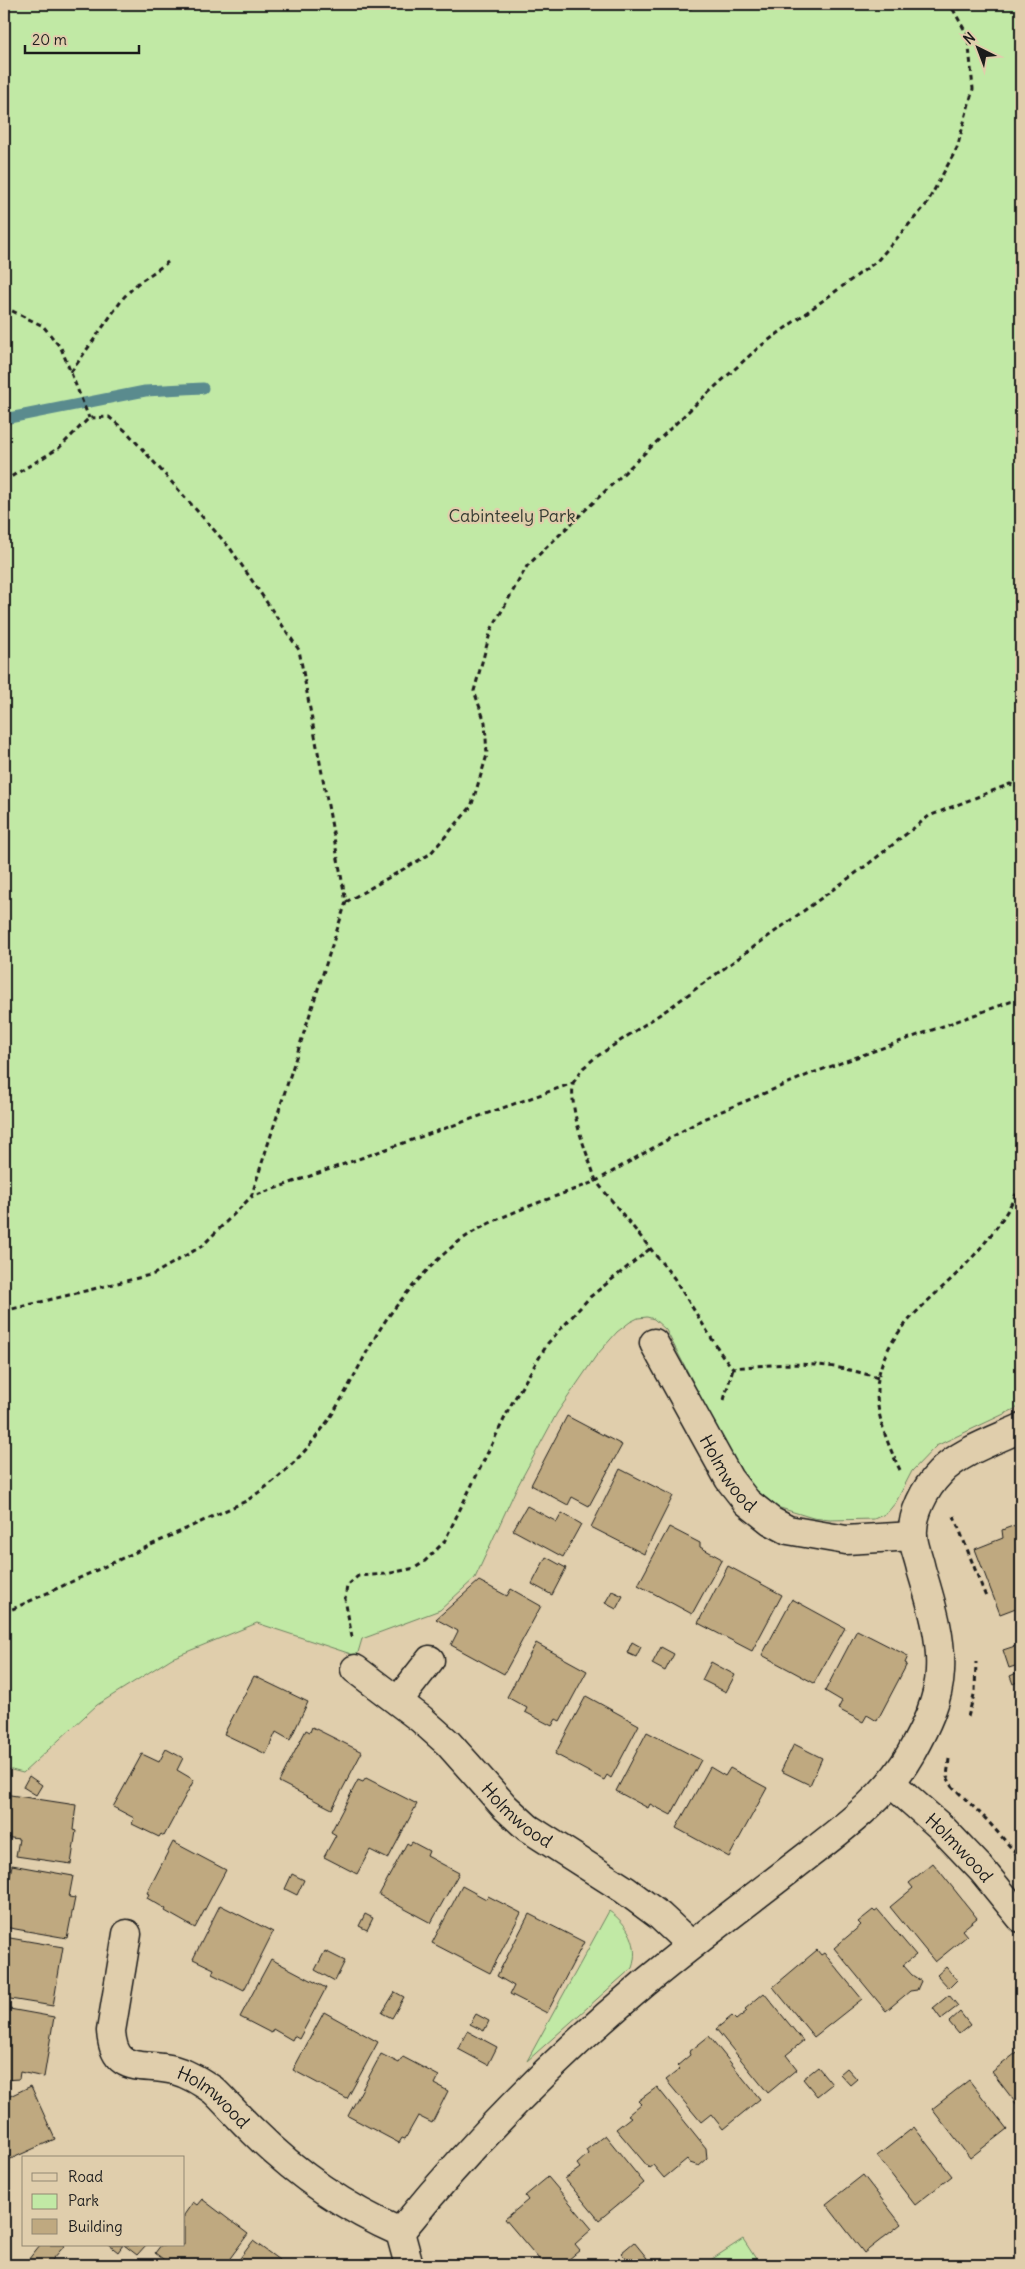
<svg xmlns="http://www.w3.org/2000/svg" width="1025" height="2269" font-family="Delius,sans-serif">
	<style>
		.green { fill: #c1e9a5; stroke: #6e8260 }
		.lines { fill: none; stroke-linecap: round; stroke-linejoin: round }
		.stream { stroke: #5a8b8e; stroke-width: 11 }
		.building { fill: #bfa980; stroke: #1c1c1c }
		.minor-casing { stroke: #1c1c1c; stroke-width: 31 }
		.path { stroke: #1c1c1c; stroke-width: 3; stroke-dasharray: 5 4; stroke-linecap: butt }
		.minor { stroke: #e0ceac; stroke-width: 28 }
		.labels { text-anchor: middle; dominant-baseline: central; stroke-width: 4.5; stroke-linejoin: round; paint-order: stroke }
		.park-label { font-size: 18px; fill: #353b31; stroke: #e0ceac }
		.street-label { font-size: 18px; fill: #1c1c1c; stroke: #e0ceac }
	</style>
	<rect width="100%" height="100%" fill="#e0ceac"/>
	<filter id="ink" filterUnits="userSpaceOnUse"><feTurbulence type="fractalNoise" baseFrequency=".02" numOctaves="2"/><feDisplacementMap in="SourceGraphic" scale="10" xChannelSelector="R" yChannelSelector="G"/><feConvolveMatrix kernelMatrix="1 2 1 2 8 2 1 2 1" color-interpolation-filters="sRGB"/></filter>
	<g filter="url(#ink)">
		<path class="green" d="M4,4H1021V1406L936,1446L912,1471L896,1502L887,1513L874,1519L830,1520L813,1518L777,1507L750,1485L723,1440L666,1330L654,1319L647,1317L638,1318L630,1322L617,1332L596,1356L557,1413L516,1489L475,1578L440,1610L362,1639L357,1656L257,1623L172,1658L97,1705L23,1773L4,1768Z
			M609,1911C628,1924 640,1945 632,1968L527,2061Z
			M743,2239L760,2265H703Z"/>
		<g class="lines">
			<path class="stream" d="M4,419L145,391L203,388"/>
		</g>
		<path class="building" d="M567,1416L622,1445L589,1506L572,1497L568,1505L531,1485Z
			M620,1469L673,1496L644,1554L591,1527Z
			M527,1506L557,1522L562,1513L581,1524L563,1557L513,1530Z
			M1021,1523V1606L1000,1614L975,1549L1003,1538L1002,1530Z
			M669,1527L700,1543V1547L722,1559L692,1614L638,1585Z
			M546,1557L566,1568L552,1595L532,1584Z
			M728,1566L782,1595L752,1651L698,1623Z
			M479,1581L507,1596L511,1589L541,1606L504,1674L451,1645L458,1631L436,1619Z
			M612,1591L623,1596L616,1609L605,1603Z
			M792,1599L845,1628L814,1683L762,1655Z
			M857,1630L908,1656L905,1663L907,1664L877,1721L867,1715L863,1722L838,1709L842,1701L825,1691Z
			M632,1642L641,1647L636,1657L627,1653Z
			M536,1643L587,1671L560,1721L556,1719L552,1726L525,1712L527,1708L507,1697Z
			M1021,1644V1664L1009,1668L1003,1650Z
			M661,1647L674,1654L665,1671L652,1664Z
			M711,1662L735,1675L726,1692L702,1680Z
			M1021,1671V1686L1019,1681L1013,1684L1010,1676Z
			M254,1676L308,1702L290,1740L276,1732L266,1754L224,1734Z
			M586,1696L639,1725L611,1778L607,1775L604,1780L555,1754Z
			M312,1727L362,1752L332,1809L279,1782L306,1730L310,1732Z
			M647,1732L701,1760L671,1815L650,1804L648,1808L616,1791Z
			M794,1744L822,1758L810,1785L781,1771Z
			M166,1749L183,1758L177,1770L194,1780L164,1836L161,1834L159,1837L132,1824L134,1818L113,1807L142,1754L159,1762Z
			M710,1767L725,1776L730,1768L767,1788L729,1857L676,1828Z
			M29,1776L42,1785L36,1795L23,1787Z
			M366,1778L417,1804L388,1859L370,1850L357,1874L324,1857L336,1835L331,1832L358,1780L363,1782Z
			M4,1794L76,1805L73,1830L76,1831L71,1864L16,1856L19,1839L4,1837Z
			M173,1842L226,1870L195,1928L165,1911L166,1909L147,1898L149,1894L147,1893Z
			M412,1842L429,1851L427,1856L459,1873L431,1923L379,1895L407,1843L410,1845Z
			M933,1863L977,1918L962,1930L967,1936L935,1962L890,1907L913,1888L909,1883Z
			M12,1865L73,1876L69,1897L75,1898L67,1938L4,1927V1907Z
			M292,1874L304,1880L297,1895L285,1889Z
			M462,1886L486,1899L488,1896L521,1913L490,1973L432,1943Z
			M220,1905L273,1932L244,1990L212,1974L214,1969L193,1959Z
			M873,1910L875,1912L878,1910L916,1955L903,1965L912,1975L921,1981L917,1990L910,1991L886,2011L834,1948L861,1925L858,1922Z
			M365,1914L373,1918L367,1930L359,1926Z
			M529,1914L584,1942L547,2013L510,1994L514,1986L497,1976Z
			M4,1937L63,1947L53,2006L4,1998Z
			M817,1950L821,1955L824,1953L862,1999L814,2037L773,1987Z
			M325,1951L345,1961L335,1981L315,1970Z
			M271,1959L326,1988L299,2039L294,2036L292,2040L273,2029L271,2033L240,2017Z
			M946,1967L957,1980L949,1988L937,1975Z
			M395,1992L404,1997L392,2018L382,2013Z
			M764,1993L803,2041L786,2055L797,2069L768,2093L716,2029L732,2016L736,2020L747,2011L745,2009Z
			M949,1995L958,2006L941,2019L933,2008Z
			M4,2008L54,2017L44,2077L20,2072L19,2079L4,2080Z
			M324,2012L378,2042L347,2099L293,2070Z
			M960,2012L970,2025L959,2034L949,2022Z
			M476,2014L489,2021L484,2031L470,2024Z
			M467,2031L497,2047L488,2065L458,2049Z
			M709,2036L760,2099L723,2129L711,2114L701,2122L666,2080L680,2069L677,2066L690,2055L689,2052Z
			M1021,2049V2110L992,2072Z
			M381,2054L399,2063L403,2057L439,2076L435,2084L448,2091L432,2123L418,2116L405,2139L402,2138L399,2143L348,2116Z
			M818,2067L832,2084L817,2096L803,2079Z
			M847,2068L857,2079L850,2085L840,2074Z
			M969,2080L1007,2129L970,2158L932,2109Z
			M31,2086L55,2139L4,2162V2088L8,2097Z
			M657,2087L706,2148L707,2159L699,2166L690,2163L687,2159L664,2178L653,2165L649,2168L616,2129L631,2117L628,2115L641,2104L638,2101Z
			M914,2127L952,2176L915,2205L877,2156Z
			M605,2135L644,2183L599,2220L565,2179L580,2168L577,2164L588,2154L586,2150Z
			M863,2175L901,2224L864,2253L826,2204Z
			M548,2177L592,2229L575,2244L580,2250L562,2265H544L505,2219L528,2200L525,2196Z
			M202,2199L248,2234L225,2265H171L155,2253L161,2245H184V2215L193,2202L197,2205Z
			M253,2241L286,2265H235Z
			M634,2242L647,2258L638,2265H632L621,2253Z
			M40,2245H65L48,2265H34L28,2260Z
			M109,2245H123L118,2252Z
			M124,2245H146L137,2255Z"/>
		<g class="lines">
			<defs>
				<g id="minor">
					<path id="s1" d="M654,1343L729,1479L747,1502L771,1521L788,1530L846,1540L913,1536"/>
					<path id="s2" d="M355,1669L421,1719L448,1743L505,1807L528,1828L625,1890L660,1916L691,1945"/>
					<path d="M398,1701L430,1660"/>
					<path id="s3" d="M891,1783L942,1828L982,1870L1021,1918"/>
					<path id="s4" d="M127,1934L111,2031C114,2076 142,2062 174,2070C189,2074 201,2082 213,2090C227,2103 239,2118 253,2131C297,2175 343,2207 400,2232L409,2265"/>
					<path d="M400,2232C474,2141 556,2057 646,1982C694,1942 744,1905 793,1867C835,1834 885,1800 911,1753C925,1728 939,1700 940,1671C942,1636 931,1603 921,1569C919,1559 914,1547 913,1537C911,1515 925,1488 940,1473C957,1453 997,1439 1021,1428"/>
				</g>
			</defs>
			<use href="#minor" class="minor-casing"/>
			<path class="path" d="M690,9L692,4
				M4,307L43,326L61,348L89,418
				M71,372L124,297L137,284L168,262
				M4,481L59,448L89,418L109,417L128,433L230,548L299,650L346,902L251,1197L202,1246L154,1274L4,1311
				M346,902L430,854L471,807L487,755L485,722L474,691L491,630L527,566L696,404L758,348L877,261L926,205L957,148L973,89L968,36L950,4
				M573,1083L583,1068L596,1057L668,1009L867,865L929,816L1010,784L1021,788
				M878,1378C825,1360 787,1363 733,1368L722,1355L674,1278L596,1181L703,1119L810,1074L1021,998
				M724,1400L733,1368
				M900,1470C887,1443 873,1409 878,1379C887,1326 936,1298 969,1261C990,1238 1010,1212 1021,1182
				M954,1516L986,1597
				M4,1613L246,1501C286,1475 315,1444 339,1403C356,1375 369,1344 388,1317C407,1291 440,1253 467,1236C502,1213 557,1197 596,1181C586,1149 570,1116 573,1083L251,1197
				M352,1637L345,1599L347,1586L358,1576L386,1574L415,1568L425,1561L444,1542L512,1403L548,1343L590,1297L651,1248
				M968,1717L975,1691L976,1662
				M949,1759L947,1777L953,1787L987,1820L1021,1859"/>
			<use href="#minor" class="minor"/>
		</g>
	</g>
	<g class="labels">
		<g class="park-label">
			<text x="512" y="515">Cabinteely Park</text>
		</g>
		<g class="street-label">
			<text stroke="none"><textPath href="#s1" startOffset="150">Holmwood</textPath></text>
			<text stroke="none"><textPath href="#s2" startOffset="219">Holmwood</textPath></text>
			<text stroke="none"><textPath href="#s3" startOffset="94">Holmwood</textPath></text>
			<text stroke="none"><textPath href="#s4" startOffset="232">Holmwood</textPath></text>
		</g>
	</g>
	<rect width="1025" height="2269" fill="none" stroke="#e0ceac" stroke-width="20"/>
	<rect x="10" y="10" width="1005" height="2249" fill="none" stroke="#1c1c1c" stroke-width="2" filter="url(#ink)"/>
	<rect x="22" y="2156" width="162" height="90" fill="#e0ceac" stroke="#928772"/>
	<rect x="32" y="2173" width="25" height="8" fill="#e0ceac" stroke="#928772"/>
	<text x="68" y="2182" font-size="15" fill="#1c1c1c">Road</text>
	<rect x="32" y="2194" width="25" height="15" fill="#c1e9a5" stroke="#928772"/>
	<text x="68" y="2206" font-size="15" fill="#1c1c1c">Park</text>
	<rect x="32" y="2219" width="25" height="15" fill="#bfa980" stroke="#928772"/>
	<text x="68" y="2232" font-size="15" fill="#1c1c1c">Building</text>
	<g transform="translate(978 48) rotate(318)" stroke="#e0ceac" stroke-width="4" paint-order="stroke">
	<path d="M0-4L9 19L0 12L-9 19Z" fill="#1c1c1c"/>
	<text y="-8" font-size="14" font-weight="bold" text-anchor="middle" fill="#1c1c1c">N</text>
	</g>
	<path d="M25 45v8h114v-8" fill="none" stroke="#1c1c1c" stroke-width="2.5"/>
	<text x="32" y="45" font-size="15" fill="#1c1c1c" stroke="#e0ceac" stroke-width="4" paint-order="stroke">20 m</text>
</svg>
